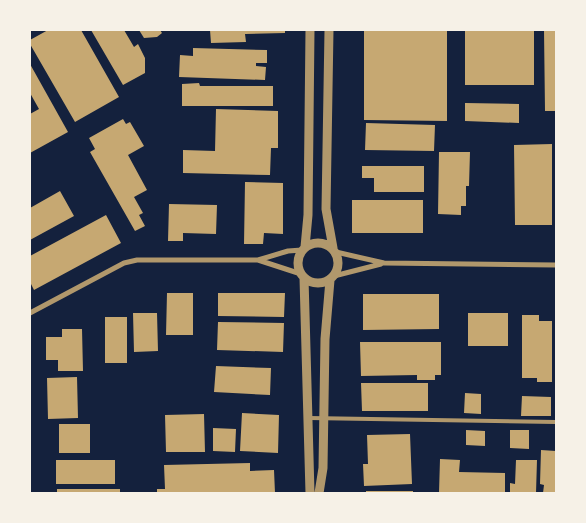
<svg xmlns="http://www.w3.org/2000/svg" width="586" height="523" font-family="Cabin,sans-serif">
	<style>
		.building { fill: #c6a872 }
		.lines { fill: none; stroke-linecap: round; stroke-linejoin: round }
		.service { stroke: #b1986c; stroke-width: 4 }
		.minor { stroke: #b1986c; stroke-width: 5 }
		.tertiary { stroke: #b1986c; stroke-width: 9 }
	</style>
	<rect width="100%" height="100%" fill="#14213d"/>
	<path class="building" d="M48,30H81L119,97L75,122L30,44V40Z
		M91,30H124L134,47L138,44L145,58V73L123,85Z
		M139,30H160L162,33L157,37L144,38Z
		M210,30H285V33L245,34L246,42L211,43Z
		M364,30H447V121L364,120Z
		M465,30H534V85H465Z
		M544,30H556V111H545Z
		M193,48L267,50V63H256V66L266,67L265,80L179,77L180,55L193,56Z
		M30,64L68,132L30,153V114L39,109L30,93Z
		M199,83L200,86H273V106H182V84Z
		M465,103L519,104V123L465,121Z
		M216,109L278,111V148H271L270,175L183,173V150L215,151Z
		M123,119L126,124L130,122L144,146L128,155L147,190L134,197L143,213L139,215L145,226L135,231L90,152L95,149L89,138Z
		M366,123L435,125L434,151L365,150Z
		M552,144V225H515L514,145Z
		M439,152H470L469,186H466V206H461V215L438,214Z
		M362,166H424V192H374V178H362Z
		M245,182L283,183V234L264,233L263,244H244Z
		M60,191L74,216L30,240V208Z
		M352,200H423V233H352Z
		M169,204L217,205L216,234L183,233V241H168Z
		M106,215L121,243L34,290L30,282V256Z
		M167,293H193V335H166Z
		M218,293H285L284,317L218,316Z
		M363,294H439V329L363,330Z
		M133,313H157L158,351L134,352Z
		M468,313H508V346H468Z
		M522,315H539V321H552V382H537V378H522Z
		M105,317H127V363H105Z
		M218,322L284,323L283,352L217,350Z
		M62,329H82L83,371H58V360H46V337H62Z
		M360,342H441V375H435V380H417V375L361,376Z
		M216,366L271,368L270,395L214,392Z
		M77,377L78,418L48,419L47,378Z
		M361,383H428V411H362Z
		M465,393L481,394V414L464,413Z
		M522,396L551,397V416H521Z
		M242,413L279,415L278,453L240,451Z
		M204,414L205,452H166L165,415Z
		M59,424H90V453H59Z
		M213,428L236,429L235,452L213,451Z
		M466,430L485,431V446L466,445Z
		M510,430H529V449L510,448Z
		M410,434L412,484L364,486L363,464H368L367,435Z
		M541,450L556,451V493H543L544,485L540,484Z
		M440,459L460,460L459,472L505,473V493H439Z
		M56,460H115V484H56Z
		M516,460H537L536,493H510V483L515,484Z
		M250,463V471L274,470L275,493H157V489H165L164,465Z
		M57,489H120V493H57Z
		M366,491H413V493H366Z"/>
	<g class="lines">
		<path class="service" d="M309,418L556,422"/>
		<path class="minor" d="M336,252L384,263L556,265
			M258,260L288,251L302,250
			M334,276L381,264
			M30,313L124,263L137,260H258L301,274"/>
		<path class="tertiary" d="M329,30L326,209L333,248
			M298 263a20 20 0 1 1 40 0a20 20 0 1 1-40 0Z
			M305,247L308,215L310,30
			M304,278L310,493
			M319,493L323,468L325,339L330,280"/>
	</g>
	<rect width="586" height="523" fill="none" stroke="#f6f1e7" stroke-width="62"/>
</svg>
